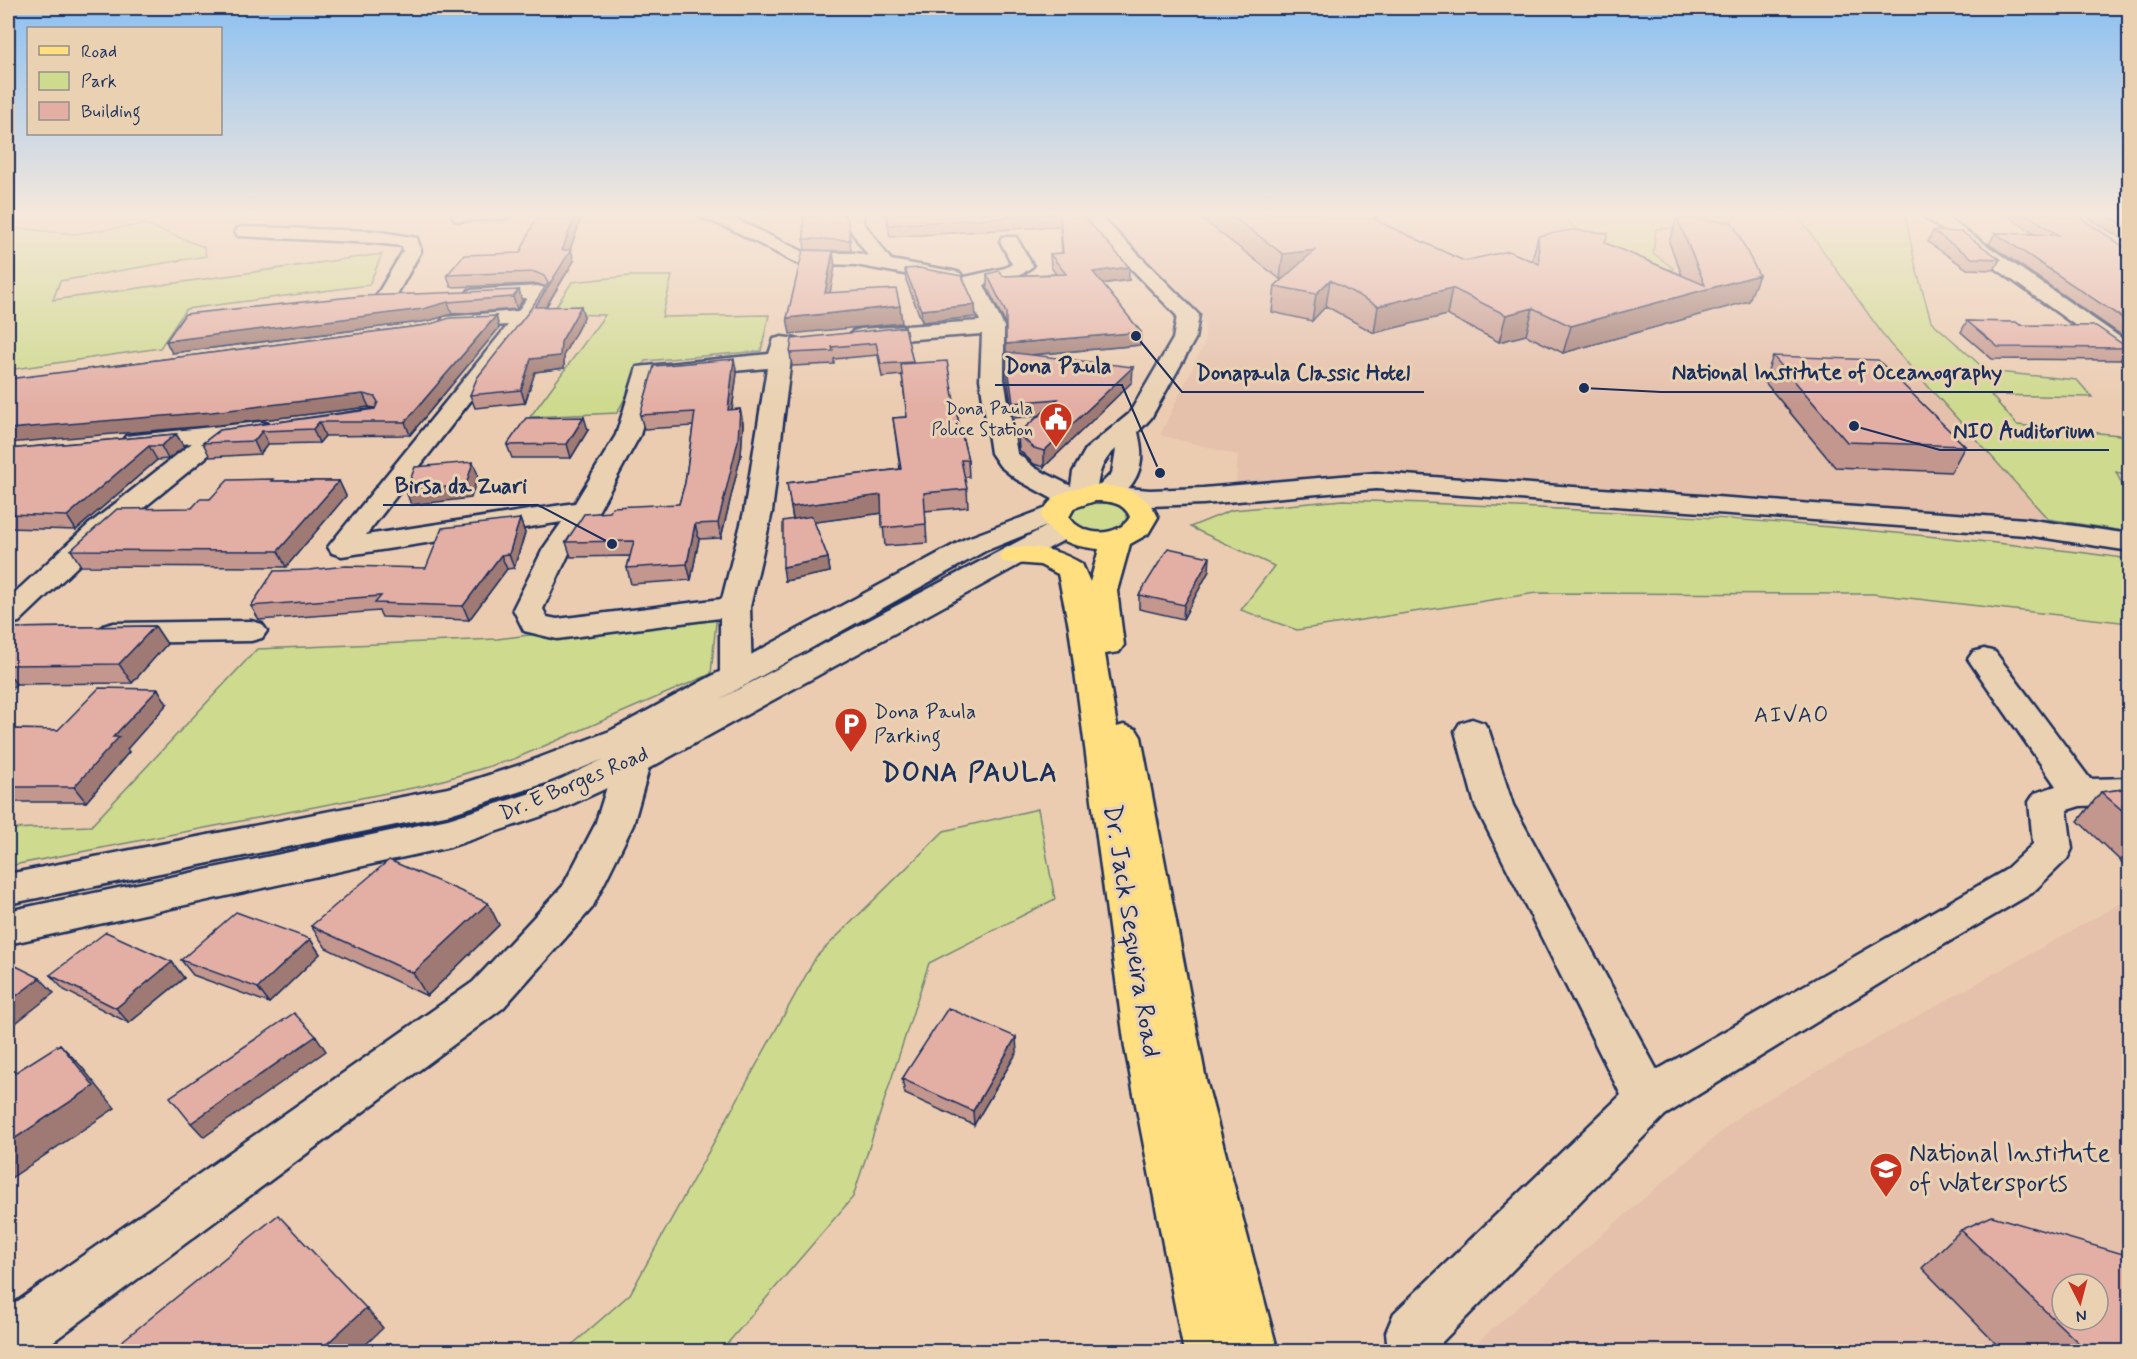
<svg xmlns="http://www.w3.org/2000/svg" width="2137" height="1359" font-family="Mynerve,sans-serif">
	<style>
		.built { fill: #e5c0ab; fill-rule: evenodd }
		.green { fill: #ceda8e; stroke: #748476; stroke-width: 1.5 }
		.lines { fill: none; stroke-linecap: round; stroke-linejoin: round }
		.minor-casing { stroke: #1b2f5e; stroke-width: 5 }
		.tertiary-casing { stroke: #1b2f5e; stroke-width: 5 }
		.secondary-casing { stroke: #1b2f5e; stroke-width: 5 }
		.primary-casing { stroke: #1b2f5e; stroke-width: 5 }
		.minor { fill: #e9d1b2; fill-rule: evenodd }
		.tertiary { fill: #e9d1b2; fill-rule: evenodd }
		.secondary { fill: #e9d1b2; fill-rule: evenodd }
		.primary { fill: #ffdf80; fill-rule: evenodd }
		.wall { fill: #c3968e; stroke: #1b2f5e; stroke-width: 1.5 }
		.shaded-wall { fill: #9f7a74; stroke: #1b2f5e; stroke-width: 1.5 }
		.building { fill: #e3afa5; stroke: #1b2f5e; stroke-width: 1.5; fill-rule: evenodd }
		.labels { text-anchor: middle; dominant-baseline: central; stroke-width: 6; stroke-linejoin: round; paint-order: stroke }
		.far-poi-label { font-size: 18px; fill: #1b2f5e; stroke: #e9d1b2; text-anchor: end }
		.poi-label { font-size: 21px; fill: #1b2f5e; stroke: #e9d1b2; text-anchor: start }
		.street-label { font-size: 21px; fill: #1b2f5e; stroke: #e9d1b2 }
		.neighbourhood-label { font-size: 22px; letter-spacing: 1.5px; fill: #1b2f5e; stroke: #e9d1b2 }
		.near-street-label { font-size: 26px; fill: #1b2f5e; stroke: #e9d1b2 }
		.near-poi-label { font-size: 26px; fill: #1b2f5e; stroke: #e9d1b2; text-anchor: start }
		.district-label { font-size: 27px; font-weight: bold; letter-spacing: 1.5px; fill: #1b2f5e; stroke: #e9d1b2 }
		.leader { fill: none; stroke: #1b2f5e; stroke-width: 2 }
		.callout-dot { fill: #1b2f5e; stroke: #e9d1b2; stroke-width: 2 }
		.callout-label { font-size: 22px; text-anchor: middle; font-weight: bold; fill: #1b2f5e; stroke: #e9d1b2; stroke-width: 6; stroke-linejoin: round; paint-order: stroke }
	</style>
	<rect width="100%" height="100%" fill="#ebccb1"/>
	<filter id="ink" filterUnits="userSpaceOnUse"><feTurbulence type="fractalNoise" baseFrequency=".0167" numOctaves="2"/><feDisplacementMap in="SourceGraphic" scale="12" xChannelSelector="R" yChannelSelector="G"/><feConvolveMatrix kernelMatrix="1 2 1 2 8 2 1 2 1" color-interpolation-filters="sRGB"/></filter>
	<g filter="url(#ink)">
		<path class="built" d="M1095,213H1897L1924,319L2110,528L2022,519L1376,475L1236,486L1238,455L1160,435L1205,342V323L1191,302L1174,284Z
			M2129,899V1351L1466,1352L1743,1113ZM2062,1284H2098V1320H2062Z"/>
		<path class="green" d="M1560,213H1745L1716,226L1656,229L1653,253L1673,268L1670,290L1586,239Z
			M1796,213H1905L1915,264L1931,321L1987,371L2077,380L2092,397L1991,395L2017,425L2129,436V475L2116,472L2129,498V532L2048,519L1889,343Z
			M145,224L204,247L206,256L60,281L53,300L382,254L369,285L186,309L160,348L8,370V227L75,234Z
			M630,276H672L662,317L769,315L761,351L645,361L617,413L530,417L605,315L551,314L572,282Z
			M1343,500C1538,507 1733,516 1927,536C1995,543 2062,549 2129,559V623L1873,594L1536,593L1297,630L1241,610L1274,566L1190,527L1232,510Z
			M1092,502C1105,502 1115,503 1126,511L1128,521C1110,536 1091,536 1072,523L1071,513L1075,508Z
			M717,612L711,674L514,759L423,786L8,866V829L91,826L257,649L497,639Z
			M1038,809L1055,899L929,963L853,1197L721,1351H565L630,1294L816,957L944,831Z"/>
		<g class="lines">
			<defs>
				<path id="minor" d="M454,213H516L507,218L461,221L455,220L452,216Z
					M697,213H723L806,253H856L868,256L845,222L846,213H864L863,222L891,260L953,271L960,273L963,277L960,281L953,283L856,265L796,263L731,229L700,217Z
					M1078,213H1097L1199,315L1195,339L1151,418L1138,432C1140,441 1142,450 1141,460C1139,482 1120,504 1098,499L1095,496L1093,500L1072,506L1062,504L1016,479L1000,466L991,453L980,379L982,334L861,343L853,341L850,336L853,331L861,329L980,321L962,281L965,277L1005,268L1012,264L1000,241L1002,237H1016L1033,266L1018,277L984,285L1004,327V379L1017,453L1035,468L1071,486L1073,472L1086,449L1129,414L1173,339L1177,316ZM1116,449L1112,473L1097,488C1099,471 1103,460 1116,449Z
					M1919,213H1940L2130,344V361L2122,359Z
					M244,227L375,231L417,238L421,251L395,298L392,302H378L375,298L403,251L402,246L375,243L238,236L235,232L238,228Z
					M538,286L545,288L549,296L536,317L366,535L575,503L616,435L637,367L769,354L774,339L782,337L796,339L799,344L792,350L772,512L750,607L752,677L748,684L736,688L724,684L720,677V618L557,639L524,631L513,609L543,549L562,522L342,556L332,553L328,547L508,325L452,328L444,327L441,322L444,317L518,311L527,298L476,300L469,298L466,294L469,290ZM767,368L744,512L722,599L557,619L547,617L543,609L571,549L599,510L640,435L655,378Z
					M260,422L269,424L272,429L269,434L227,440L108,537L19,622L8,624V599L88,525L192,443L135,449L126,446L122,441L126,436Z
					M251,621L262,624L267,631L262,638L251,641L114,643L103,640L98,633L103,626L114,623Z
					M1984,649L1995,652L2090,779L2130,778V804L2080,806L2067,810L2072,849L2067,859L2032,893L1926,955L1665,1115L1442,1342L1443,1352H1388L1386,1332L1394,1313L1621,1095L1475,805L1455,731L1460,723L1472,719L1484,723L1489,731L1513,805L1657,1070L2004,871L2033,844L2029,802L2035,793L2056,786L1968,659L1973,652Z
					M622,727L634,731L651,761L633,825L592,908L503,1008L39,1352H8V1308L473,982L563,886L595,825L615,761L605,739L610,731Z"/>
				<path id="tertiary" d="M1376,473L2026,519L2130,534V551L2026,535L1376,489L1203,504L1150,506L1106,501L1103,495L1106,489L1116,487L1150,490L1203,488Z"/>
				<path id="secondary" d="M1055,505L1065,507L1069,513L1065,519L1056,522L1063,521L1073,523L1077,529L1073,535L646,770L557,811L450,847L8,944V911L448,819L531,793L604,759L546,783L450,814L8,904V874L448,788L520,765L610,731L965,539ZM1049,525L720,699L985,551Z"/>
				<path id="primary" d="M1095,485C1122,486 1146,491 1158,517L1148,534L1130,544L1117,591L1124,645L1119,652L1105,654L1117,727L1124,725L1136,729L1141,737L1206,1080L1278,1352H1184L1125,1048L1069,627L1058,574L1040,565L1003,562L999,556L1003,550C1031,543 1057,549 1082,564L1090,582L1099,549C1071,546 1057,542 1041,517C1049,493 1072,488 1095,485ZM1095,501C1109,501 1124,502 1130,517C1118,538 1082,537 1069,517L1074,508Z"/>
			</defs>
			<use href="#minor" class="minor-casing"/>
			<use href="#tertiary" class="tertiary-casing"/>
			<use href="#secondary" class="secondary-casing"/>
			<use href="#primary" class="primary-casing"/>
			<use href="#minor" class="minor"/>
			<use href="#tertiary" class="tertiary"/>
			<use href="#secondary" class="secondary"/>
			<use href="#primary" class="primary"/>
		</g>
		<path class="wall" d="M583,213L570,250L574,261L546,307L584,317L564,354V368L535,372L525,403L475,408L470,395L530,310L546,287L538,284L451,287L447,275L520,253Z
			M886,213H1081L1129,280L1102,284L1140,345L1031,355L1132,382L1044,467L1034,464L1019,450L1018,434L1038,416L1013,418L1006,367V325L987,287V274L1003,276L1056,274L1051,267L1050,254L1062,253L1060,226L890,237Z
			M1199,213H1380L1377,221L1464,261H1532L1538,236L1605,243L1682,275L1669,242L1677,218L1749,301L1563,353L1526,335L1499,342L1447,315L1374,333L1326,306L1312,321L1272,312L1275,286L1282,279H1280L1198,216Z
			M2005,213H2073L2130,251V341L1989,244L1995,233L2034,234L2015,221Z
			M2081,213H2130V244Z
			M848,221L851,251L805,250L804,239Z
			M1933,231L2000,259L1994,270L1967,269L1928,242Z
			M905,269L976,317L922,322L906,280Z
			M519,290L522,301L517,309L452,314L428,321L172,353L166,341Z
			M496,316L499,328L410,435L325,436L319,443L268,444L260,454L210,457L203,443L220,430L375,408L369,407L219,425L72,371Z
			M1967,321L2020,325L2128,348L2120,360L1992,359L1961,332Z
			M905,327L913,364L955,407L968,460L969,477H964L967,489L968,507L925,511L927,543L885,546L882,513L814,522L828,558L830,572L785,581L793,520L787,483L900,469L893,418L907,417L902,375L882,377L878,355L834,359V364L792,366L790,353Z
			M1773,356L1965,446L1951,472L1835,467L1764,381Z
			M737,373L732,410L740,409L743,423L741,455L721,538L699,539L691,580L631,584L627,568L630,556L571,557L566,542L610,512L679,504L685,483L693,426L644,429L640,415Z
			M588,430L571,458H512L507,445Z
			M176,434L184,447L168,459L157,460L76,530L8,528V449Z
			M275,481H339L346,496L286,567L81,566L71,550L192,508L210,499Z
			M520,519L525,533L514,568L507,569L469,620L382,617L379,611L259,620L251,606L426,568Z
			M1209,571L1183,619L1139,609V595Z
			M155,626L167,644L132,683L16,684L8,692V628Z
			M167,704L127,749L129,752L86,802H8V729L58,730Z
			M2130,788V867H2127L2078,821L2101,792Z
			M488,903L499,925L427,996L326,948L311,926Z
			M310,939L320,954L269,1003L193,975L181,960Z
			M172,962L184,978L129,1023L64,990L50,975Z
			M1017,1052L974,1125L905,1094L902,1079Z
			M1961,1230L2130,1352H2004L1922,1268Z"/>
		<path class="shaded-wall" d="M576,213H583L568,255L571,250L574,261L538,319L535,307L565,259L562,250Z
			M1375,213H1380L1369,243L1373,219Z
			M1315,250L1312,275L1280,279L1283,254Z
			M833,251L835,267L827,309L825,293Z
			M1129,267V280L1092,285L1093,272Z
			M1759,275L1749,301L1563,353L1571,326Z
			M1330,280L1326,306L1312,321L1316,294Z
			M1452,288L1447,315L1374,333L1378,306Z
			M519,290L522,301L517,309L513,297Z
			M448,302L452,314L428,321L172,353L166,341Z
			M975,305L976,317L922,322L921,310Z
			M581,306L584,317L564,354V368L535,372L525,403L521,390L531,359L561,342Z
			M900,306L902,323L790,334L787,318Z
			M1533,308L1526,335L1499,342L1506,315Z
			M496,316L499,328L410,435L405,422Z
			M1141,332L1140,345L1006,357V344Z
			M734,359L737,373L730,424L728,410Z
			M1133,367L1132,382L1044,467V451Z
			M363,394L369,407L219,425L8,443V429Z
			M740,409L743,423L741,455L721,538L718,523Z
			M584,417L588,430L571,458L567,444Z
			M319,422L325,436L319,443L313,429Z
			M262,431L268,444L260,454L254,441Z
			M176,434L184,447L168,459L161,446Z
			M149,446L157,460L76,530L67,516Z
			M473,462L478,475L471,498L411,505L406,491Z
			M339,481L346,496L286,567L278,551Z
			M881,495L883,513L794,525L791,507Z
			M520,519L525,533L514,568L509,554Z
			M695,524L699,539L691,580L687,564Z
			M501,555L507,569L469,620L463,606Z
			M1210,557L1209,571L1183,619L1184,605Z
			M828,558L830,572L785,581L783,567Z
			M155,626L167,644L132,683L119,664Z
			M8,673L16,684L8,692Z
			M158,689L167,704L127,749L129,752L86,802L74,787L113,737Z
			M488,903L499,925L427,996L413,973Z
			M310,939L320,954L269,1003L258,988Z
			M172,962L184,978L129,1023L116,1008Z
			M40,978L54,993L8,1029V1002Z
			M316,1036L326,1051L204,1137L191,1123Z
			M1016,1037L1017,1052L974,1125L973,1111Z
			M60,1044L81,1066L115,1108L8,1180V1143Z
			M366,1308L383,1328L358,1352H318Z"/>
		<path class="building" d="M538,213H576L562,250H571L535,307L581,306L561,342L560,356L531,359L521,390L470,395L477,378L530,310L548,283L544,276L535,272L447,275L464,255L520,253Z
			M887,213H1081L1129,267L1093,272L1141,332L1006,344V313L987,274L999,271L1003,276L1066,274L1050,254L1063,253L1060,214L889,225Z
			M1228,213H1375L1373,219L1464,261L1509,251L1539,264L1538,236L1571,230L1608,233L1605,243L1705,285L1677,218L1732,222L1759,275L1571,326L1533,308L1506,315L1452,288L1378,306L1330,280L1316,294L1275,286L1315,250L1283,254Z
			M2025,213H2073L2130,251V323L1995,233L2058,235Z
			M2104,213H2130V229Z
			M843,214L848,221L850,240L804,239L803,216Z
			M1933,231L1962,232L2000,259L1972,258Z
			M803,250L833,251L825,293L896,289L900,306L787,318Z
			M919,268L962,276L975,305L921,310L905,269Z
			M519,290L513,297L448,302L423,309L166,341L185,314L361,296Z
			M496,316L405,422H319L313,429L262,431L254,441L203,443L220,430L375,409L378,402L375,397L363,394L212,412L8,429V379L72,371L427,325L450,318Z
			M1967,321L2016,322L2020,325L2096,326L2128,348L1998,347Z
			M905,327L913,362L881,364L876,343L832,347L833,351L790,353L792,339Z
			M1006,352L1133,367L1044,451L1034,448L1018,434L1058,399L1013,403Z
			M1773,356L1878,360L1965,446L1847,442Z
			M734,359L728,410L740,409L738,441L718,523L695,524L687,564L627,568L634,541L566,542L584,514L610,512L612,507L679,504L685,483L695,412L640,415L654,366Z
			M947,361L955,407L968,460H961L967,489L924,493L926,524L882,528L881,495L791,507L787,483L901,469L893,418L907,417L901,364Z
			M584,417L567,444L507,445L526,418Z
			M176,434L161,446H149L67,516L8,514V449Z
			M473,462L466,485L406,491L415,467Z
			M273,479L271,481H339L278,551L71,550L117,509L192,508L200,499H210L228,480Z
			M812,516L828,558L783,567V521Z
			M520,519L509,554L501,555L463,606L375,603L381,596L251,606L274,571L309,570L346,566L426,568L442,528Z
			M1168,548L1210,557L1184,605L1139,595Z
			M155,626L119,664L8,665V628Z
			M99,688L158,689L113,737H119L74,787H8V729L58,730Z
			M2130,788V817L2101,792Z
			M389,860L488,903L413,973L311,926Z
			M236,912L310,939L258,988L181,960Z
			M106,932L172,962L116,1008L50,975Z
			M8,962L40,978L8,1002Z
			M948,1008L1016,1037L973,1111L902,1079Z
			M294,1013L316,1036L191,1123L170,1097Z
			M60,1044L94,1086L8,1143V1077Z
			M278,1215L366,1308L318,1352H121L116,1346Z
			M1992,1216L2130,1256V1352H2088L1961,1230ZM2062,1284H2098V1320H2062Z"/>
	</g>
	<linearGradient id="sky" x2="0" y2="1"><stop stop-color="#8bc0f1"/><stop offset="0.53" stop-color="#f6e8dc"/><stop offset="1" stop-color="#f6e8dc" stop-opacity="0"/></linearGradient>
	<rect width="2137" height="404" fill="url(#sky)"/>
	<defs>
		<symbol id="civic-pin" viewBox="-11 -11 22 30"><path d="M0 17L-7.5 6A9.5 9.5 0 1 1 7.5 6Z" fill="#c8321e" stroke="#e9d1b2"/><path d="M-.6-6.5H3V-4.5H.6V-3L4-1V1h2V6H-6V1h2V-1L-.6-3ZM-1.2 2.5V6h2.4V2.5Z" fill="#fff"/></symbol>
		<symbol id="parking-pin" viewBox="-11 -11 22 30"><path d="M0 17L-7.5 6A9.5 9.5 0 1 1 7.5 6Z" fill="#c8321e" stroke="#e9d1b2"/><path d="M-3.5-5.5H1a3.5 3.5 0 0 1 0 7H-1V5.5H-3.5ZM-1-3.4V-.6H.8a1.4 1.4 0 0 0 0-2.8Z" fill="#fff"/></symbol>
		<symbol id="university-pin" viewBox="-11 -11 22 30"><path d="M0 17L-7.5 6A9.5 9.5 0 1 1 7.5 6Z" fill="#c8321e" stroke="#e9d1b2"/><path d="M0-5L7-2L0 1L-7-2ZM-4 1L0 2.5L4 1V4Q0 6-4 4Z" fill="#fff"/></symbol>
	</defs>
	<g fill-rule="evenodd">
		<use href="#civic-pin" x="1037" y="400" width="38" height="52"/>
		<use href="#parking-pin" x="832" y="705" width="38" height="52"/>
		<use href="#university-pin" x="1867" y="1150" width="38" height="52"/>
	</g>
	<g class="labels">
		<g class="far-poi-label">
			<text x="1033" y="409">Dona Paula<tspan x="1033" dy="21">Police Station</tspan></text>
		</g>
		<g class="poi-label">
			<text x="874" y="712">Dona Paula<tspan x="874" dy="24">Parking</tspan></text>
		</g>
		<g class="street-label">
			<text transform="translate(574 784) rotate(-23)">Dr. E Borges Road</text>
		</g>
		<g class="neighbourhood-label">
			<text x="1792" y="716">AIVAO</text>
		</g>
		<g class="near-street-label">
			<text transform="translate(1131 931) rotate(81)">Dr. Jack Sequeira Road</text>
		</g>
		<g class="near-poi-label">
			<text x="1909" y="1154">National Institute<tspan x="1909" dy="30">of Watersports</tspan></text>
		</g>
		<g class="district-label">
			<text x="970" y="773">DONA PAULA</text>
		</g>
	</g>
	<path class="leader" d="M1160 473L1122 385H995M1584 388L1661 392H2013M1136 336L1182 392H1424M1854 426L1940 450H2109M612 544L538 505H383"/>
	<g class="callout-dot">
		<circle cx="1160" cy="473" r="6"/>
		<circle cx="1584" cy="388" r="6"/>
		<circle cx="1136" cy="336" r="6"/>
		<circle cx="1854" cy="426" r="6"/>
		<circle cx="612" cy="544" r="6"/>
	</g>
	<g class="callout-label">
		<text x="1058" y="373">Dona Paula</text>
		<text x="1837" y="379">National Institute of Oceanography</text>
		<text x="1303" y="380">Donapaula Classic Hotel</text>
		<text x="2024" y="438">NIO Auditorium</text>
		<text x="461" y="493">Birsa da Zuari</text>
	</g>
	<rect width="2137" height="1359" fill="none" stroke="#e9d1b2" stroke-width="30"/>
	<rect x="15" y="15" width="2107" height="1329" fill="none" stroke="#1b2f5e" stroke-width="2" filter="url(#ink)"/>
	<rect x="27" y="27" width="195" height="108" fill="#e9d1b2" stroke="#979090" stroke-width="1.5"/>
	<rect x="39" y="46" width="30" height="9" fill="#ffdf80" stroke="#979090" stroke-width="1.5"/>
	<text x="81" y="57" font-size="18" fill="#1b2f5e">Road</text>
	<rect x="39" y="72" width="30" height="18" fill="#ceda8e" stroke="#979090" stroke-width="1.5"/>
	<text x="81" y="87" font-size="18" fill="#1b2f5e">Park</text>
	<rect x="39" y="102" width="30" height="18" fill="#e3afa5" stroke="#979090" stroke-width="1.5"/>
	<text x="81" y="117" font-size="18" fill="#1b2f5e">Building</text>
	<g transform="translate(2080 1302) rotate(174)"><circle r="28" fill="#e9d1b2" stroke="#979090" stroke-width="1.5"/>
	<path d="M0-4.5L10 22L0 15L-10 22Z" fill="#c8321e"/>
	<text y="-9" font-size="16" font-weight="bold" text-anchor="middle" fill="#1b2f5e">N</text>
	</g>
</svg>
